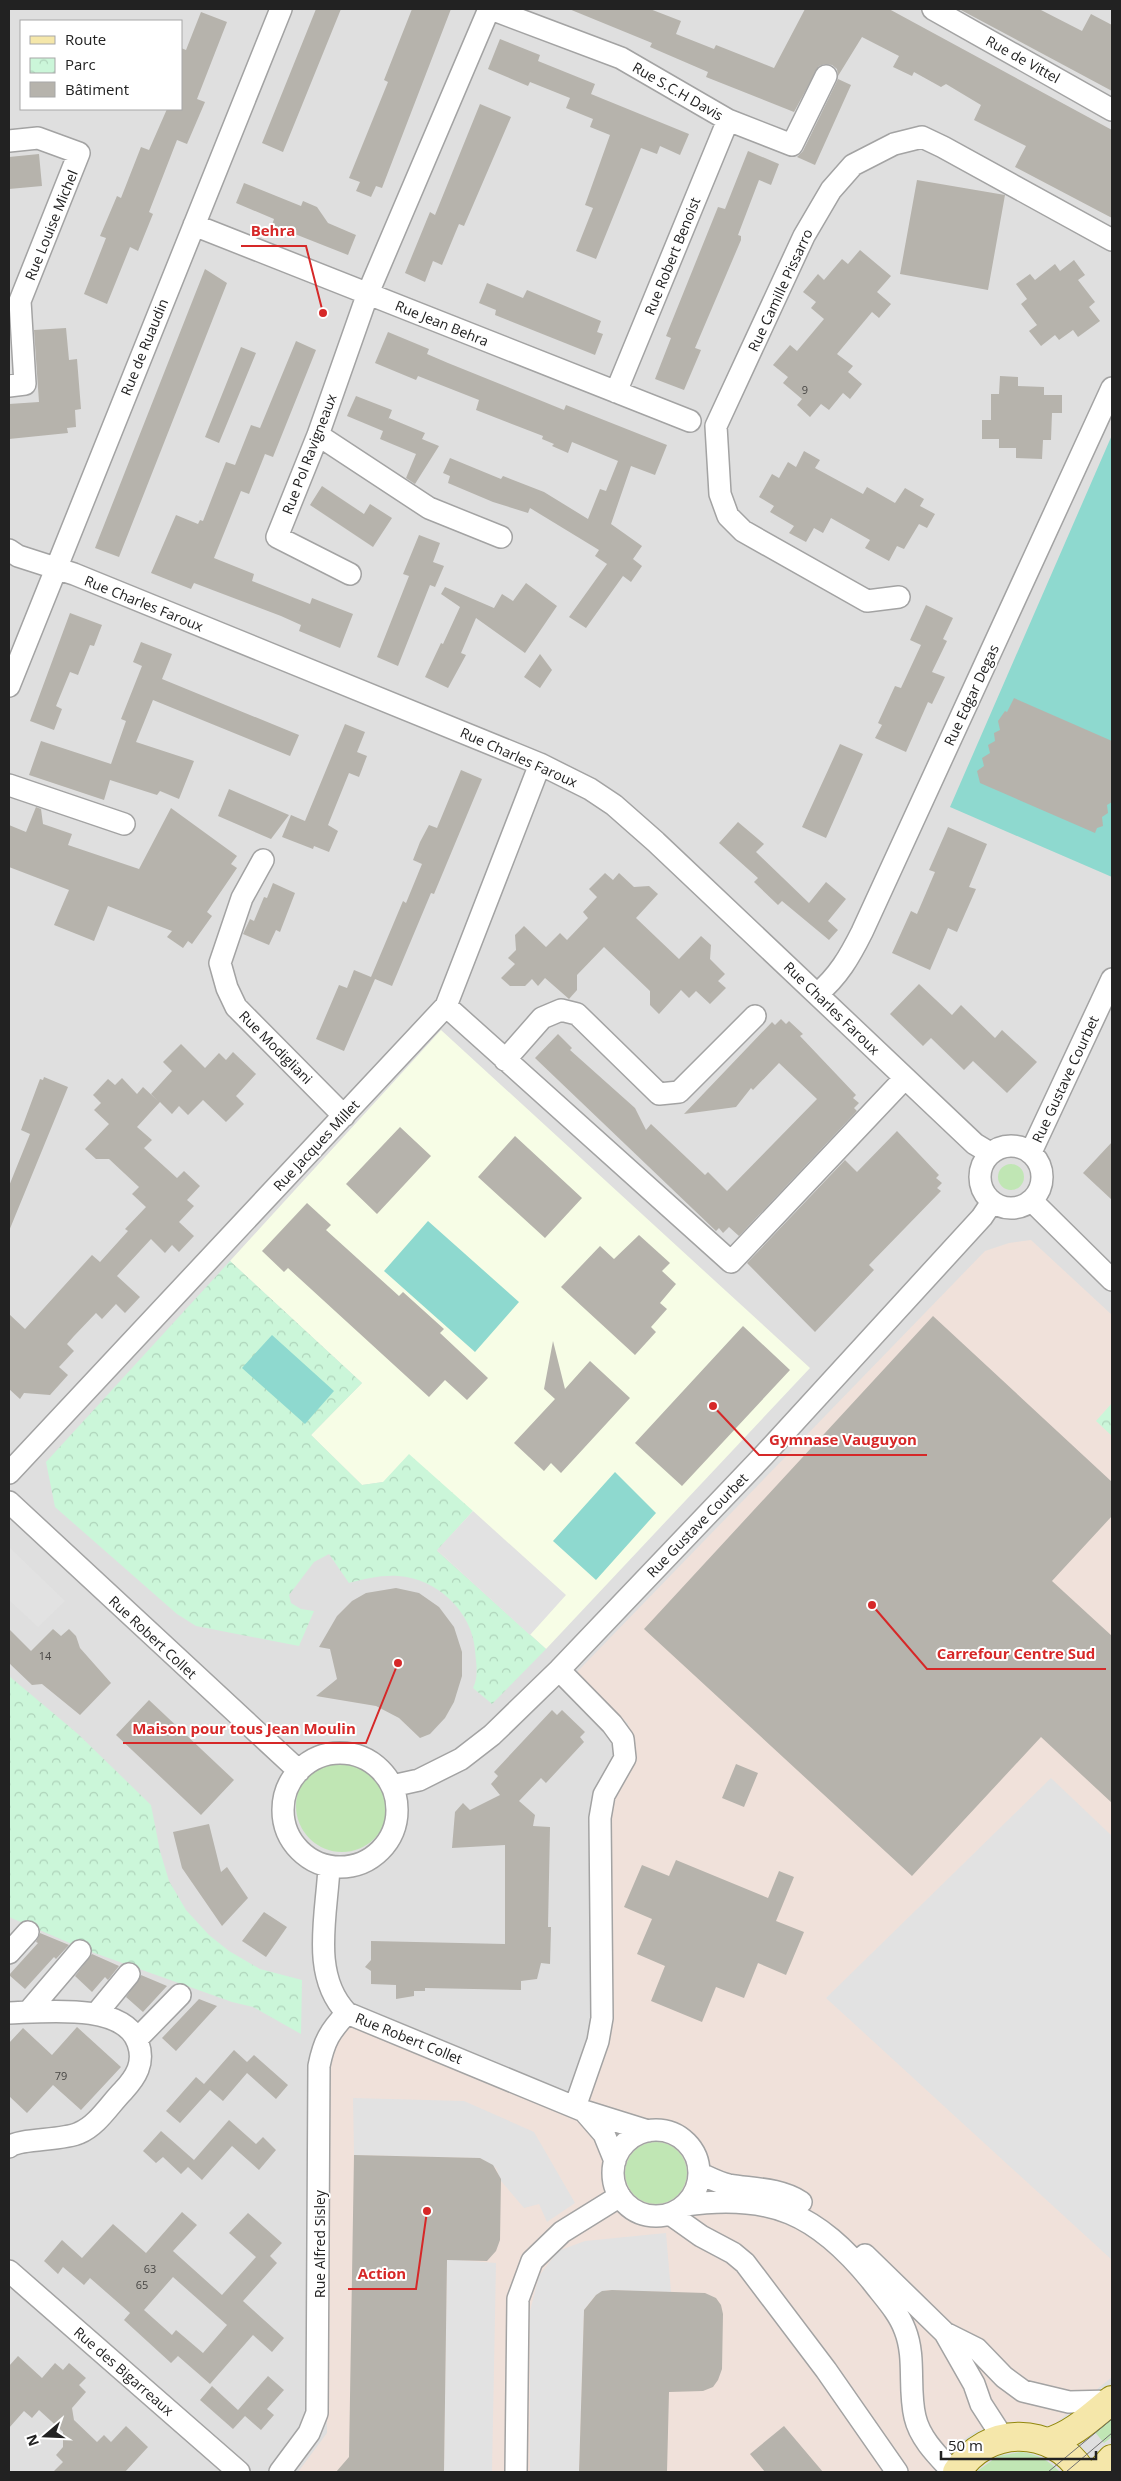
<svg xmlns="http://www.w3.org/2000/svg" width="1121" height="2481" font-family="'Open Sans',sans-serif">
	<style>
		.residential { fill: #dfdfdf; fill-rule: evenodd }
		.commercial { fill: #f0e1da }
		.education { fill: #f7fde6 }
		.grass { fill: #c0e6b4 }
		.park { fill: url(#park-crowns) }
		.pitch { fill: #8ed9cf }
		.parking { fill: #e2e2e2 }
		.building { fill: #b6b3ac; fill-rule: evenodd }
		.lines { fill: none; stroke-linecap: round; stroke-linejoin: round }
		.minor-casing { stroke: #a3a3a3; stroke-width: 24 }
		.major-casing { stroke: #92880d; stroke-width: 30 }
		.minor { stroke: #fff; stroke-width: 21 }
		.major { stroke: #f5e7aa; stroke-width: 28 }
		.tram { stroke: #707070; stroke-width: 1 }
		.labels { text-anchor: middle; dominant-baseline: central; stroke-width: 4; stroke-linejoin: round; paint-order: stroke }
		.number-label { font-size: 11px; fill: #474644 }
		.street-label { font-size: 14px; fill: #222; stroke: #fff }
		.leader { fill: none; stroke: #d62828; stroke-width: 2 }
		.callout-dot { fill: #d62828; stroke: #fff; stroke-width: 2 }
		.callout-label { font-size: 15px; text-anchor: middle; font-weight: bold; fill: #d62828; stroke: #fff; stroke-width: 4; stroke-linejoin: round; paint-order: stroke }
	</style>
	<defs>
		<pattern id="park-crowns" width="20" height="18" patternUnits="userSpaceOnUse" patternTransform="scale(1.25)"><rect width="20" height="18" fill="#cbf6d9"/><path d="M2 6a3 3 0 1 1 6 0M12 15a3 3 0 1 1 6 0" fill="none" stroke="#aed3ba"/></pattern>
	</defs>
	<rect width="100%" height="100%" fill="#f1f0e9"/>
	<path class="residential" d="M9,9H1112V2472H9ZM21,21H181V109H21Z"/>
	<path class="commercial" d="M1031,1240L1112,1315V2377L1052,2426L1010,2422L976,2431L951,2448L935,2472H298L327,2433L323,2137L326,2056L350,2021L575,2113L600,2043L604,1822L627,1738L628,1724L576,1673L985,1251L1009,1243Z"/>
	<path class="education" d="M441,1030L810,1368L546,1649L437,1550L383,1482L362,1485L311,1435L362,1383L230,1261Z"/>
	<path class="grass" d="M998 1177a13 13 0 1 1 26 0a13 13 0 1 1-26 0Z
		M296 1806a46 46 0 1 1 92 0a46 46 0 1 1-92 0Z
		M625 2173a31 31 0 1 1 62 0a31 31 0 1 1-62 0Z
		M1112,2416V2437L1104,2443L1094,2431Z
		M1021,2452C1038,2454 1049,2461 1060,2472H976L998,2456Z"/>
	<path class="park" d="M230,1261L362,1383L311,1435L362,1485L383,1482L409,1454L473,1511L437,1551L546,1649L492,1704L473,1688C479,1676 476,1663 475,1650C472,1611 436,1578 398,1576C381,1575 365,1579 349,1583L329,1554L314,1562L289,1595L291,1603L301,1609L314,1611L299,1646L196,1626L177,1614L55,1507L46,1462Z
		M1112,1403V1436L1096,1421Z
		M9,1676L78,1734L151,1805L160,1851L169,1881L186,1910L209,1935L229,1951L260,1969L302,1980L301,2034L253,2007L232,2002L86,1950L9,1917Z"/>
	<path class="pitch" d="M1112,435V877L950,807Z
		M428,1221L519,1302L475,1352L384,1271Z
		M272,1335L334,1391L305,1424L242,1368Z
		M615,1472L656,1513L596,1580L553,1541Z"/>
	<path class="parking" d="M473,1511L566,1595L530,1635L437,1550Z
		M9,1547L65,1601L38,1627L9,1600Z
		M1051,1778L1112,1836V2260L826,1998Z
		M353,2098L464,2101L534,2132L575,2203L547,2222L539,2204L524,2208L501,2181L496,2168L480,2158L354,2155Z
		M666,2233L671,2292L607,2290L596,2295L584,2310L579,2472H530V2311L539,2276L558,2251L585,2241Z
		M447,2259L496,2263L492,2472H444Z"/>
	<path class="building" d="M316,9H341L283,152L262,143Z
		M412,9H451L382,188L376,186L371,197L356,191L360,182L349,178L388,82L384,80Z
		M569,9H650L681,21L676,34L714,49L716,45L774,68L805,9H889L1112,130V218L1015,167L1026,146L974,120L981,105L946,84L941,87L914,72L912,76L893,67L899,56L862,37L838,76L837,69L832,65L825,64L819,66L794,112L706,77L708,72L650,47L652,43Z
		M959,9H1039L1082,31L1091,14L1112,25V91Z
		M201,12L227,22L197,99L205,102L187,144L177,140L149,212L153,214L138,251L130,247L107,304L84,294L106,238L100,236L117,196L121,198L141,147L149,150L167,109H181V48L186,50Z
		M500,39L540,55L538,61L595,84L591,94L689,134L680,155L660,146L657,154L641,148L596,259L576,251L593,208L585,205L610,135L590,127L593,119L566,108L570,98L530,82L528,86L488,69Z
		M838,79L851,85L815,165L797,157L803,151Z
		M480,104L511,117L464,226L459,224L442,265L433,261L425,282L405,273L430,212L435,215Z
		M748,151L779,164L771,185L759,180L738,235L741,236V240L695,348L701,350L684,390L655,379L671,338L666,336L718,207L725,209Z
		M39,154L42,186L9,189V157Z
		M917,180L1005,195L988,290L900,274Z
		M244,183L301,206L303,201L317,207L328,223L356,235L348,255L272,225L274,219L236,203Z
		M860,250L891,276L877,292L891,304L879,318L872,312L837,354L853,366L848,372L862,384L850,399L843,393L829,410L821,404L810,417L797,405L802,399L783,383L788,377L773,365L790,345L797,351L824,319L811,308L816,302L803,292L818,274L824,280L842,259L848,264Z
		M1074,260L1085,275L1078,280L1095,302L1089,307L1100,321L1078,337L1073,330L1059,340L1055,335L1041,346L1029,331L1037,325L1021,304L1027,299L1016,284L1030,274L1035,280L1055,264L1060,271Z
		M205,269L227,283L119,557L95,548Z
		M487,283L523,298L527,290L601,321L597,332L603,334L595,355L495,315L496,310L479,303Z
		M66,328L69,360L77,359L81,409L75,410L76,427L67,428L68,433L9,439V404L39,402L34,330Z
		M388,332L429,349L427,354L448,363L564,410L566,405L667,445L655,475L631,466L611,524L642,546L633,559L642,566L631,582L623,576L586,628L569,617L607,564L595,556L599,550L530,508L528,513L493,502L448,483L450,476L443,473L450,458L501,479L503,476L544,492L588,519L600,489L606,491L618,461L572,442L568,453L552,446L554,444L542,439L543,436L476,410L479,400L418,376L416,380L375,363Z
		M296,341L316,350L273,457L265,454L249,494L241,491L214,558L254,574L252,581L310,604L312,598L353,614L340,648L299,631L301,625L281,616L194,583L191,589L151,573L176,515L198,524L200,520L203,521L226,462L235,465L251,425L260,428Z
		M241,347L256,353L219,443L205,437Z
		M1000,376L1018,377V386L1044,387V395H1062V413H1052L1051,440H1043L1042,459L1016,458V448H999V439H982V420H991V394H999Z
		M356,396L392,410L388,420L389,418L425,433L422,439L439,446L415,484L406,478L416,454L380,439L383,431L347,416Z
		M804,451L820,460L815,468L863,494L867,487L895,503L905,488L924,499L920,506L935,514L927,528L919,524L904,549L897,546L889,561L865,548L870,540L831,518L823,533L814,528L806,542L789,533L794,526L770,512L774,506L759,497L772,474L779,478L788,462L796,467Z
		M322,486L364,514L370,504L392,518L373,547L310,505Z
		M419,535L440,543L433,562L444,566L435,587L430,585L398,666L377,657L409,576L403,574Z
		M526,583L557,606L525,653L476,618L461,653L466,655L448,688L425,677L441,643L443,644L460,607L441,594L445,587L494,608L502,594L513,601Z
		M926,605L953,618L943,639L947,641L932,672L945,677L932,704L928,702L906,752L875,738L882,725L878,723L895,686L901,688L921,645L910,640Z
		M70,613L102,625L94,646L90,645L78,675L70,672L56,706L62,709L54,730L30,721Z
		M141,642L172,654L162,679L299,735L290,756L153,700L136,742L194,761L179,799L160,791L157,795L110,780L104,800L29,775L41,741L111,764L126,721L121,719L142,666L133,662Z
		M540,654L552,670L540,688L524,677Z
		M1014,698L1112,741V802L1107,805L1108,813L1102,817L1103,826L1097,828L1095,833L980,783L977,771L984,766L982,758L990,753L988,745L995,741L994,733L1000,730L998,721L1005,711L1007,712Z
		M345,724L365,732L357,752L367,756L359,777L349,773L328,825L338,831L329,852L314,846L313,849L282,837L291,815L305,821Z
		M840,744L863,754L826,838L802,827Z
		M461,770L482,779L434,894L431,893L392,986L375,979L344,1051L316,1039L339,985L347,988L354,970L371,977L403,901L406,903L422,864L413,860L420,842L429,825L437,828Z
		M229,789L289,815L271,839L257,833L218,816Z
		M36,807L41,809L43,824L72,834L68,845L139,869L171,808L237,856L231,864L237,868L207,912L212,916L192,944L188,941L183,948L167,937L172,931L108,906L94,941L54,925L69,890L9,867V825L26,832Z
		M738,822L764,844L756,852L809,903L826,882L846,899L828,921L838,930L829,940L782,901L778,905L754,882L758,878L719,843Z
		M948,827L987,844L969,887L976,889L957,932L948,928L930,970L892,953L911,911L917,914L935,872L929,870Z
		M605,873L613,880L619,873L634,887L649,886L658,894L636,918L679,959L701,936L711,945L710,959L725,974L718,981L726,988L710,1004L696,991L689,998L681,990L659,1014L650,1005V991L604,947L577,975V990L569,999L545,978L538,986L532,979L525,986H510L501,978L515,964L508,958L516,950L515,935L524,926L546,947L560,933L567,940L588,918L583,912L597,897L589,889Z
		M273,883L295,893L280,932L276,930L269,945L243,934L250,919L254,921L264,897L267,898Z
		M919,984L952,1015L961,1005L995,1038L1002,1030L1037,1062L1007,1093L973,1061L964,1070L931,1038L923,1046L890,1014Z
		M781,1019L786,1024L789,1021L803,1034L800,1036L856,1095L853,1098L859,1103L854,1108L857,1111L739,1236L729,1227L723,1233L719,1228L716,1231L535,1058L558,1034L572,1048L570,1050L635,1108L646,1130L651,1124L705,1175L708,1172L727,1191L817,1099L779,1063L753,1090L751,1088L736,1107L684,1114L772,1022L775,1025Z
		M181,1044L205,1068L219,1053L226,1060L233,1052L256,1074L236,1096L244,1104L226,1122L203,1100L188,1115L179,1106L172,1114L160,1102L137,1127L152,1140L144,1148L177,1178L184,1171L200,1186L187,1200L194,1206L179,1222L194,1236L179,1252L172,1245L165,1253L151,1239L117,1276L140,1297L125,1313L116,1304L102,1319L96,1313L74,1336L67,1344L74,1351L59,1367L68,1375L50,1395L24,1393L20,1399L9,1389V1314L25,1329L92,1255L100,1262L128,1231L125,1229L146,1207L132,1194L139,1187L109,1159H96L85,1149L109,1124L94,1110L101,1103L93,1095L108,1079L115,1085L122,1078L137,1094L143,1087L158,1101L151,1094L172,1071L163,1062Z
		M44,1077L68,1087L9,1231V1186L30,1134L21,1130L40,1079L43,1080Z
		M400,1127L431,1156L377,1214L346,1184Z
		M897,1131L939,1175L936,1178L942,1183L937,1188L941,1191L869,1265L874,1270L815,1332L747,1263L845,1160L857,1172Z
		M515,1136L582,1198L545,1238L478,1177Z
		M1112,1142V1200L1083,1173Z
		M307,1203L331,1225L326,1230L399,1296L403,1292L444,1329L440,1333L488,1378L467,1400L445,1380L429,1397L288,1268L284,1272L262,1251Z
		M639,1235L670,1263L662,1271L676,1284L660,1303L667,1309L651,1327L656,1332L635,1355L561,1287L600,1246L614,1259Z
		M933,1316L1112,1482V1516L1052,1581L1112,1636V1803L1041,1737L912,1876L644,1629Z
		M743,1326L790,1370L682,1486L635,1443Z
		M553,1341L565,1389L590,1361L630,1398L561,1473L551,1463L544,1471L514,1443L555,1399L544,1389Z
		M396,1588L419,1593L439,1607L454,1627L462,1652V1676L454,1702L445,1718L430,1734L420,1738L399,1718L376,1706L316,1696L337,1679L330,1649L319,1647L337,1616L352,1601L366,1593Z
		M9,1629L31,1651L53,1629L61,1636L69,1629L76,1636L80,1648L111,1683L80,1715L42,1684L32,1685L9,1663Z
		M149,1700L234,1780L201,1815L116,1735Z
		M552,1710L557,1715L562,1710L585,1732L580,1737L584,1742L546,1783L541,1778L519,1801L535,1815L533,1826L550,1827L548,1927H551L550,1964L541,1963L537,1979L521,1981V1990L425,1988V1991H414V1996L396,1999V1985L371,1984V1971L365,1967L371,1960V1941L505,1944V1845L452,1848L455,1812L463,1803L470,1810L500,1795L491,1784L498,1776L494,1772Z
		M736,1764L758,1773L744,1807L722,1798Z
		M209,1824L221,1872L227,1867L248,1898L222,1926L182,1868L173,1832Z
		M676,1860L768,1898L779,1871L794,1877L776,1921L804,1932L786,1975L758,1963L744,1998L716,1987L702,2022L651,2001L665,1966L637,1954L652,1919L624,1907L642,1865L669,1876Z
		M264,1912L287,1927L266,1957L242,1941Z
		M40,1933L69,1945L56,1959L54,1957L25,1989L9,1975L38,1943L36,1942Z
		M92,1954L119,1966L108,1980L105,1977L92,1992L75,1976Z
		M141,1975L167,1986L143,2012L126,1997Z
		M199,1999L217,2006L176,2051L162,2038Z
		M77,2027L121,2067L81,2110L53,2085L27,2113L9,2096V2043L23,2028L52,2055Z
		M234,2050L247,2062L254,2055L288,2085L276,2099L247,2073L223,2101L210,2090L180,2123L166,2111L196,2077L204,2084Z
		M229,2120L256,2144L263,2137L276,2150L259,2170L232,2146L202,2180L188,2167L181,2174L163,2157L156,2163L143,2151L161,2131L194,2160Z
		M354,2155L480,2158L493,2165L501,2179L500,2240L496,2251L487,2261L447,2260L444,2472H336L349,2457Z
		M182,2212L197,2225L173,2251L222,2295L256,2257L229,2233L248,2213L282,2243L270,2256L277,2263L243,2301L284,2338L272,2352L253,2335L210,2384L178,2356L171,2363L124,2320L130,2313L90,2278L84,2285L63,2267L58,2274L44,2261L62,2240L82,2258L113,2224L146,2253ZM173,2277L227,2325L203,2353L176,2330L172,2335L144,2310Z
		M612,2290L705,2293L716,2298L721,2305L723,2314L722,2369L718,2380L713,2387L703,2391L669,2392L667,2472H579L584,2310L596,2295L602,2291Z
		M18,2356L42,2378L55,2363L63,2370L69,2363L86,2378L79,2385L86,2392L72,2408L74,2420L97,2442L104,2435L111,2442L126,2426L148,2447L125,2472H53L63,2462L56,2455L63,2447V2432L39,2410L32,2418L24,2411L9,2428V2366Z
		M268,2376L284,2390L267,2409L274,2415L261,2430L245,2416L233,2429L200,2400L212,2386L238,2410Z
		M784,2426L823,2472H765L750,2454Z"/>
	<g class="lines">
		<defs>
			<path id="minor" d="M491,9L621,58L728,120L792,145L826,76
				M933,9L1112,110
				M9,141L38,138L79,153L20,301L25,384L9,386
				M194,225L690,421
				M616,392L728,120
				M318,435L429,508L501,537
				M9,550L18,556L74,574L540,764L590,789L614,805L656,842L975,1144L990,1153
				M350,574L277,537L318,435L368,293L489,9
				M899,597L867,601L743,531L728,516L720,494L716,426L804,236L831,190L853,165L894,144L922,137L943,147L1112,240
				M9,686L281,9
				M9,785L124,824
				M263,860L242,898L220,963L227,988L236,1007L344,1116
				M817,994C838,977 850,956 862,932L1112,388
				M446,1006L731,1262L905,1078
				M505,1060L542,1018L561,1010L577,1014L659,1094L679,1092L755,1016
				M980 1177a31 31 0 1 1 62 0a31 31 0 1 1-62 0Z
				M1031,1152L1112,979
				M1032,1201L1112,1280
				M9,1473L446,1006L540,764
				M9,1502L299,1771
				M559,1670L612,1724L623,1739L625,1758L604,1795L600,1818L602,2018L598,2041L575,2107
				M283 1810a57 57 0 1 1 114 0a57 57 0 1 1-114 0Z
				M392,1786L419,1780L461,1759L492,1735L559,1670L764,1455L982,1217L992,1202
				M329,1867C327,1914 310,1975 347,2013L584,2111L648,2131
				M9,1953L28,1932
				M28,2012L80,1951
				M9,2013C43,2012 124,2002 138,2043C145,2063 136,2077 123,2091C110,2104 97,2126 79,2133C62,2141 20,2138 9,2147
				M96,2014L129,1974
				M137,2039L180,1995
				M584,2111L604,2134L615,2161
				M613 2173a43 43 0 1 1 86 0a43 43 0 1 1-86 0Z
				M699,2173C708,2177 719,2183 729,2185C753,2189 779,2188 801,2202
				M685,2205C771,2193 817,2214 871,2280C883,2296 898,2311 905,2330C916,2358 908,2388 915,2417C920,2439 938,2456 953,2472
				M670,2214L701,2236L733,2253L745,2263L826,2370L897,2472
				M865,2255L945,2333L974,2384L981,2404L1003,2438
				M9,2271L239,2472
				M945,2333L977,2349L1004,2377L1023,2391L1069,2402L1112,2401
				M280,2472L309,2433L317,2413L319,2066C324,2041 330,2031 347,2013
				M516,2472L518,2299L532,2261L562,2232L620,2196"/>
			<path id="major" d="M1048,2442C1073,2435 1092,2416 1112,2400
				M957,2472C987,2425 1052,2425 1082,2472
				M1100,2472L1112,2459"/>
		</defs>
		<use href="#minor" class="minor-casing"/>
		<use href="#major" class="major-casing"/>
		<use href="#minor" class="minor"/>
		<use href="#major" class="major"/>
		<path class="tram" d="M1048,2472L1112,2419
			M1066,2472L1112,2433"/>
	</g>
	<g class="labels">
		<g class="number-label">
			<text x="805" y="389">9</text>
			<text x="45" y="1655">14</text>
			<text x="61" y="2075">79</text>
			<text x="150" y="2268">63</text>
			<text x="142" y="2284">65</text>
		</g>
		<g class="street-label">
			<text transform="translate(1023 59) rotate(29)">Rue de Vittel</text>
			<text transform="translate(678 91) rotate(30)">Rue S.C.H Davis</text>
			<text transform="translate(51 225) rotate(-68)">Rue Louise Michel</text>
			<text transform="translate(672 256) rotate(-68)">Rue Robert Benoist</text>
			<text transform="translate(780 290) rotate(-65)">Rue Camille Pissarro</text>
			<text transform="translate(442 323) rotate(22)">Rue Jean Behra</text>
			<text transform="translate(144 347) rotate(-68)">Rue de Ruaudin</text>
			<text transform="translate(309 454) rotate(-69)">Rue Pol Ravigneaux</text>
			<text transform="translate(144 603) rotate(22)">Rue Charles Faroux</text>
			<text transform="translate(971 695) rotate(-65)">Rue Edgar Degas</text>
			<text transform="translate(519 757) rotate(24)">Rue Charles Faroux</text>
			<text transform="translate(832 1008) rotate(44)">Rue Charles Faroux</text>
			<text transform="translate(276 1047) rotate(45)">Rue Modigliani</text>
			<text transform="translate(1065 1079) rotate(-65)">Rue Gustave Courbet</text>
			<text transform="translate(316 1145) rotate(-47)">Rue Jacques Millet</text>
			<text transform="translate(697 1525) rotate(-46)">Rue Gustave Courbet</text>
			<text transform="translate(153 1637) rotate(43)">Rue Robert Collet</text>
			<text transform="translate(409 2038) rotate(22)">Rue Robert Collet</text>
			<text transform="translate(319 2244) rotate(-90)">Rue Alfred Sisley</text>
			<text transform="translate(124 2371) rotate(41)">Rue des Bigarreaux</text>
		</g>
	</g>
	<path class="leader" d="M323 313L306 246H241M713 1406L759 1455H927M872 1605L927 1669H1106M398 1663L366 1743H123M427 2211L416 2289H348"/>
	<g class="callout-dot">
		<circle cx="323" cy="313" r="5"/>
		<circle cx="713" cy="1406" r="5"/>
		<circle cx="872" cy="1605" r="5"/>
		<circle cx="398" cy="1663" r="5"/>
		<circle cx="427" cy="2211" r="5"/>
	</g>
	<g class="callout-label">
		<text x="273" y="236">Behra</text>
		<text x="843" y="1445">Gymnase Vauguyon</text>
		<text x="1016" y="1659">Carrefour Centre Sud</text>
		<text x="244" y="1734">Maison pour tous Jean Moulin</text>
		<text x="382" y="2279">Action</text>
	</g>
	<rect width="1121" height="2481" fill="none" stroke="#222222" stroke-width="20"/>
	<rect x="20" y="20" width="162" height="90" fill="#ffffff" stroke="#a7a7a7"/>
	<rect x="30" y="36" width="25" height="8" fill="#f5e7aa" stroke="#a7a7a7"/>
	<text x="65" y="45" font-size="15" fill="#222222">Route</text>
	<rect x="30" y="58" width="25" height="15" fill="url(#park-crowns)" stroke="#a7a7a7"/>
	<text x="65" y="70" font-size="15" fill="#222222">Parc</text>
	<rect x="30" y="82" width="25" height="15" fill="#b6b3ac" stroke="#a7a7a7"/>
	<text x="65" y="95" font-size="15" fill="#222222">Bâtiment</text>
	<g transform="translate(45 2436) rotate(251)" stroke="#ffffff" stroke-width="4" paint-order="stroke">
	<path d="M0-4L9 19L0 12L-9 19Z" fill="#222222"/>
	<text y="-8" font-size="14" font-weight="bold" text-anchor="middle" fill="#222222">N</text>
	</g>
	<path d="M941 2451v8h155v-8" fill="none" stroke="#222222" stroke-width="2.5"/>
	<text x="948" y="2451" font-size="15" fill="#222222" stroke="#ffffff" stroke-width="4" paint-order="stroke">50 m</text>
</svg>
